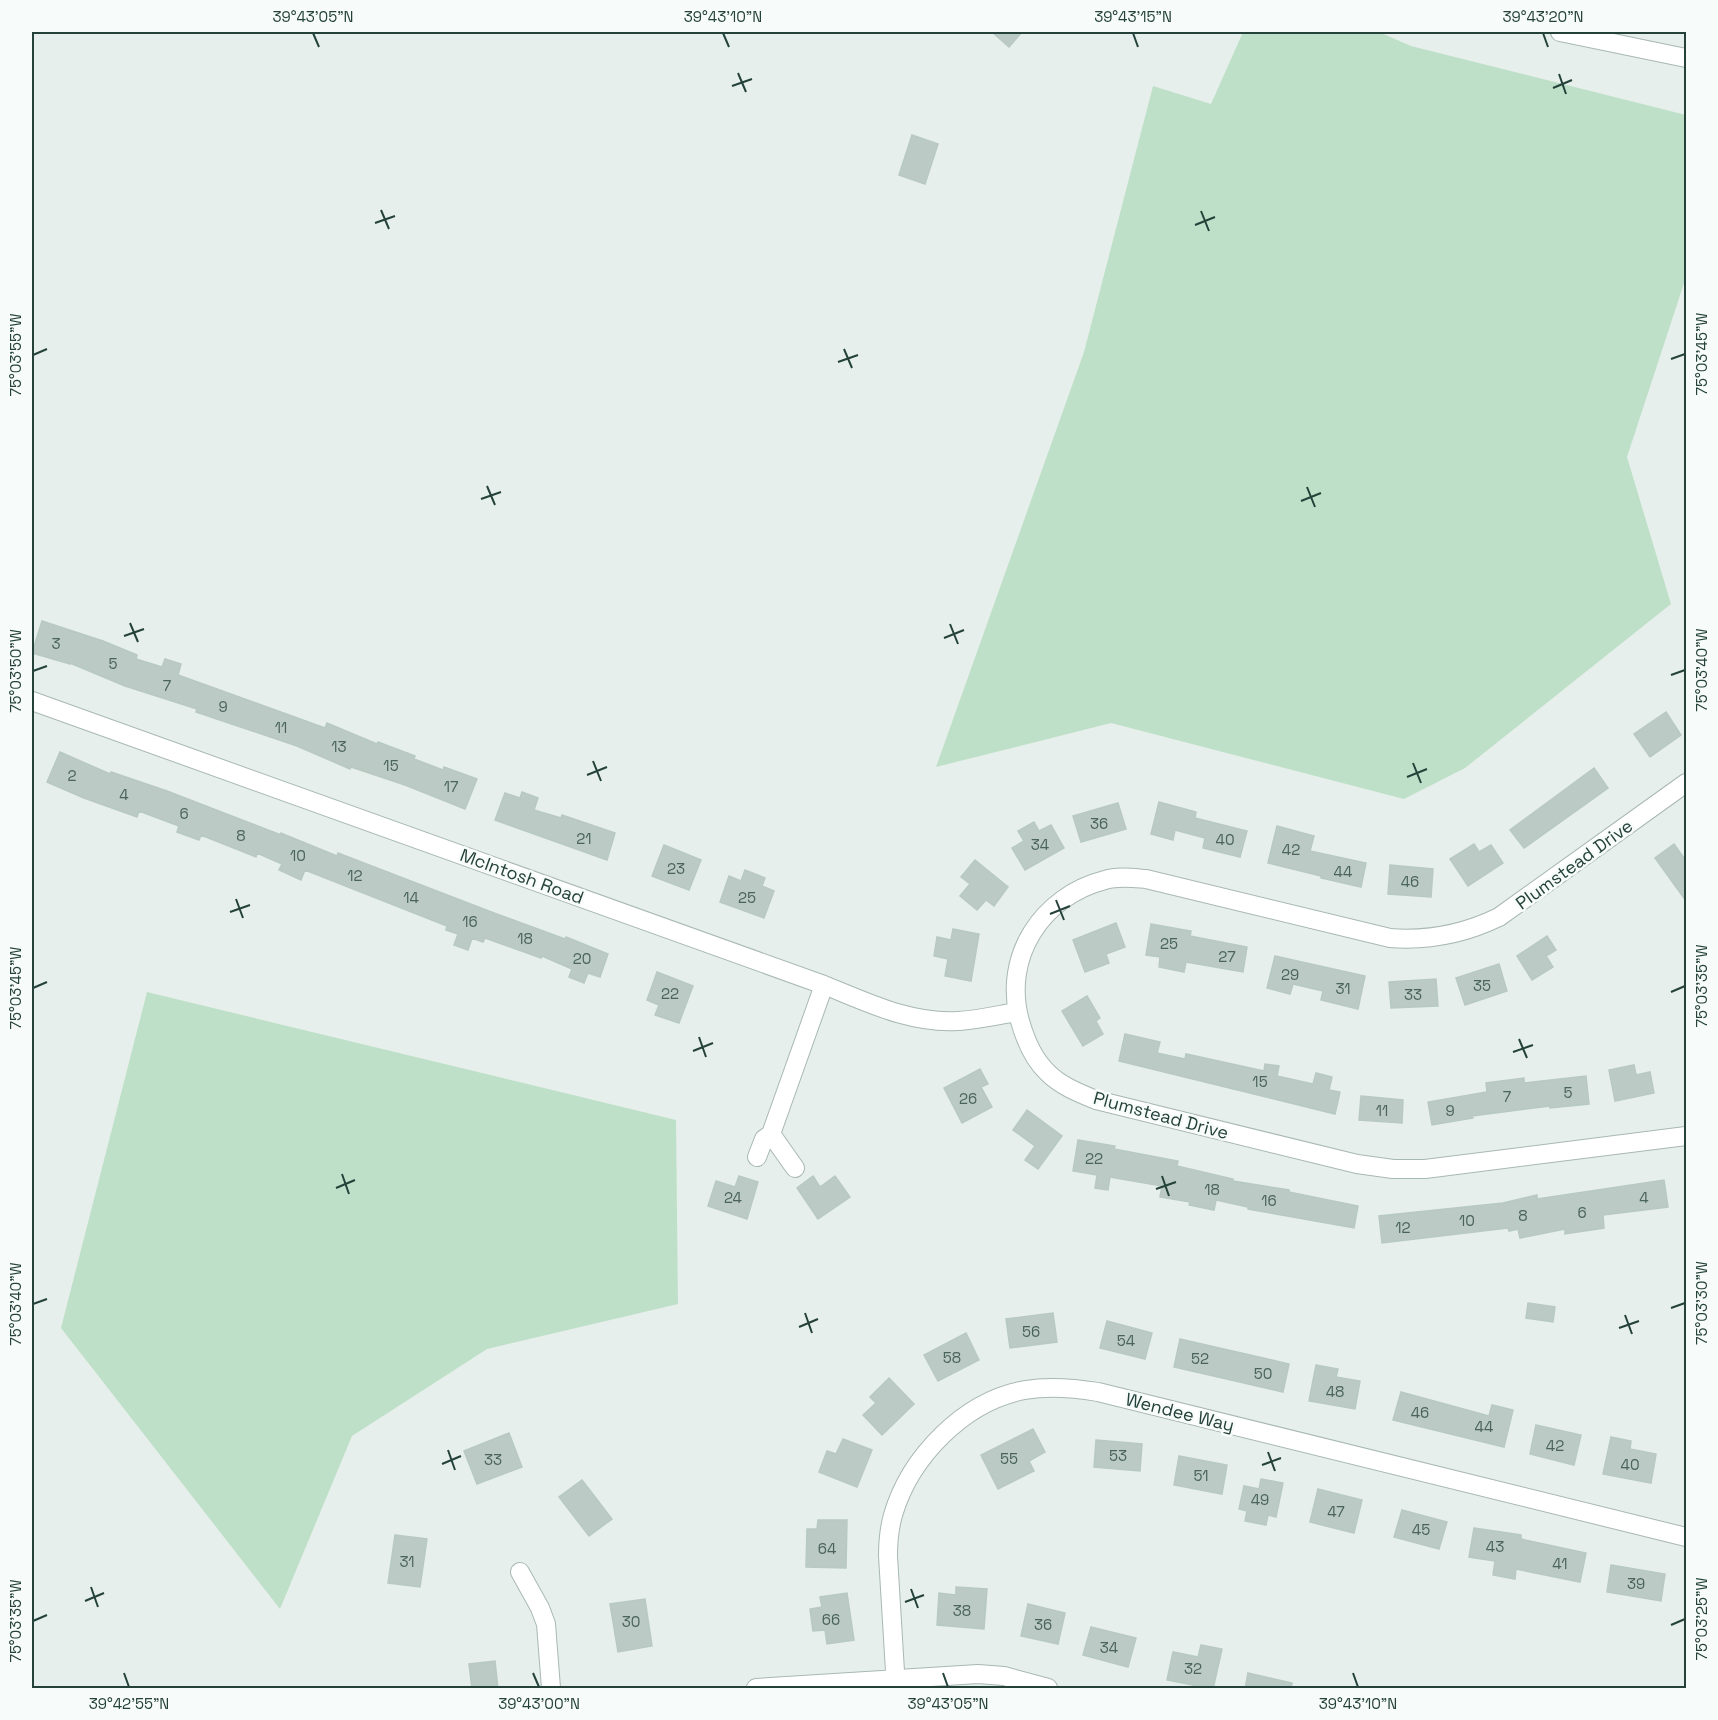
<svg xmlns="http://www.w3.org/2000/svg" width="1718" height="1720" font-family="'Space Grotesk',sans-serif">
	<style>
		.green { fill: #bfe0c8 }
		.building { fill: #bbcac4; stroke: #b8c9c2; stroke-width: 1.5 }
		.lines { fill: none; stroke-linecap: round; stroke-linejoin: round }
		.minor-casing { stroke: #a8b8b2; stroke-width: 20 }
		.minor { stroke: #fff; stroke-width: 18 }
		.ticks { fill: none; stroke: #24423a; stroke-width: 2 }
		.labels { text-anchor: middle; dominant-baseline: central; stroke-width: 5; stroke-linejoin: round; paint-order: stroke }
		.number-label { font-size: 15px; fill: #4a645c }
		.street-label { font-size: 18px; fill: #24423a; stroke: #f7fbf9 }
		.neatline { fill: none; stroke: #24423a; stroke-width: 2 }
		.ticks-label { font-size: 15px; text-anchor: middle; fill: #24423a }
	</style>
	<rect width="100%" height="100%" fill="#e6efeb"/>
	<path class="green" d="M1243,32H1379L1411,46L1686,115V277L1627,457L1671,604L1465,768L1404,799L1111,723L936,767L1084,352L1153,86L1211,104Z
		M147,992L676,1120L678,1304L487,1349L352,1436L280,1609L61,1328Z"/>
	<path class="building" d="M992,32H1022L1009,47Z
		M912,135L938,144L925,184L899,175Z
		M42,621L103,641L137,655L136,659L162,667L165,659L181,664L178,675L325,728L327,723L377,744L378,742L415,756L414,759L443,770L444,767L477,779L465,809L405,785L351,767L350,769L297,746L196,712L197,709L125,686L70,663V664L32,653Z
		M1666,712L1681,735L1650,757L1634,734Z
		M60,752L110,774L111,772L167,791L281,835V833L337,856L338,853L494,913L565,939L566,937L608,954L600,977L588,973L584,983L569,977L572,969L542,956L541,958L485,938L483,942L472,938L468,950L454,945L458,934L446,930L447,926L305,870L301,880L279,870L282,864L257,853L256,857L201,835L199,840L177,832L179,826L139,811L137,817L84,798L47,782Z
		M1594,768L1608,788L1524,848L1510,830Z
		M522,792L538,798L534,810L561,818L562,815L615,833L607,860L495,820L505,793L520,798Z
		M1159,802L1196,812L1195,818L1247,831L1240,857L1203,848L1205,838L1175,830L1173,840L1151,834Z
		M1118,803L1126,829L1081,842L1073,816Z
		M1034,822L1039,831L1051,825L1064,848L1025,870L1012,848L1024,841L1018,831Z
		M1277,826L1314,836L1310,851L1366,863L1361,887L1321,878V876L1268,863Z
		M1474,844L1479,852L1491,845L1503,863L1468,886L1450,859Z
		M1674,844L1686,861V901L1655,858Z
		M664,845L701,860L689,890L652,876Z
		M975,860L1008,887L994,906L986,900L977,910L960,896L970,884L961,877Z
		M1390,865L1433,869L1431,897L1388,894Z
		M745,870L765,878L762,886L774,891L764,918L720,902L729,876L741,881Z
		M1116,923L1125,947L1106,954L1109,963L1085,972L1073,940Z
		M1151,924L1191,931L1190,936L1247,947L1243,972L1186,962L1184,972L1159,967L1160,957L1146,955Z
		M953,929L979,934L971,981L945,976L948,959L934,956L937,937L951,940Z
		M1547,936L1556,950L1546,956L1553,967L1532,980L1517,956Z
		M1275,956L1365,976L1358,1009L1321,1000L1323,991L1293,984L1290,994L1267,988Z
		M1499,964L1507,991L1465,1005L1456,978Z
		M657,972L693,986L679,1023L655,1015L659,1005L647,1000Z
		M1436,979L1438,1006L1391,1008L1389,982Z
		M1087,996L1100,1018L1096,1021L1103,1034L1083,1046L1062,1011Z
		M1125,1034L1160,1042L1157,1053L1185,1059L1186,1054L1264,1071L1265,1064L1279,1066L1277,1076L1313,1084L1316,1073L1332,1077L1329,1090L1340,1092L1335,1114L1119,1061Z
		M1634,1065L1636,1075L1650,1072L1654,1093L1615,1101L1609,1070Z
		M980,1069L988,1084L981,1087L992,1107L962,1123L944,1088Z
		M1586,1076L1589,1104L1550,1108V1106L1472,1116L1473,1118L1432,1125L1428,1102L1487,1092L1486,1083L1524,1078V1083Z
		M1361,1096L1403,1100L1402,1123L1359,1120Z
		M1027,1110L1062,1136L1038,1169L1025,1160L1035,1146L1013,1130Z
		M1078,1140L1115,1146L1114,1149L1178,1161L1177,1166L1233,1179V1181L1289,1190V1192L1358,1206L1354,1228L1248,1209V1207L1216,1200L1214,1210L1189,1205L1190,1202L1160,1197L1162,1186L1110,1177L1108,1190L1095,1188L1097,1175L1073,1171Z
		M739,1176L758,1182L747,1219L708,1206L716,1181L735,1187Z
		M813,1176L820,1187L835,1176L850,1197L818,1219L797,1188Z
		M1664,1180L1668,1207L1603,1215L1604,1228L1565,1234V1229L1520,1238L1518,1229L1509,1231L1508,1228L1382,1243L1379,1216L1503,1203L1537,1195V1199Z
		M1528,1303L1555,1307L1553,1322L1526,1318Z
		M1053,1313L1057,1342L1010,1348L1006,1319Z
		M1107,1321L1152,1333L1145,1359L1100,1348Z
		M966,1333L979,1360L938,1381L924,1355Z
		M1180,1339L1289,1364L1283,1392L1174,1367Z
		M1316,1365L1338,1369L1336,1377L1360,1381L1355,1409L1309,1401Z
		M889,1378L914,1404L882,1435L863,1415L876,1403L870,1397Z
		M1401,1392L1489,1416L1492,1405L1513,1410L1504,1447L1393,1420Z
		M1536,1425L1581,1435L1574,1465L1530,1454Z
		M1033,1429L1045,1452L1029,1461L1034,1471L998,1489L981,1455Z
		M509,1433L522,1467L477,1484L464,1451Z
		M1611,1437L1631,1441L1630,1449L1656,1454L1651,1483L1603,1474Z
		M843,1439L872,1450L857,1487L819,1472L827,1451L836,1454Z
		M1096,1440L1142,1444L1140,1471L1094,1467Z
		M1179,1456L1227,1465L1222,1494L1174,1485Z
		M1261,1479L1283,1483L1276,1517L1268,1515L1266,1525L1245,1521L1247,1511L1239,1509L1244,1486L1259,1489Z
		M582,1480L612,1519L589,1536L559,1497Z
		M1318,1489L1362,1500L1354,1533L1310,1522Z
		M1402,1510L1447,1522L1439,1549L1394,1537Z
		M818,1520H847L846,1568L806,1567L807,1529H817Z
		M1474,1528L1521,1535V1539L1586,1553L1580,1582L1516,1569L1515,1579L1493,1575L1495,1561L1469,1557Z
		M395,1535L427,1539L420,1587L388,1583Z
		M1611,1565L1665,1574L1661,1601L1607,1592Z
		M956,1587L987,1589L984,1629L937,1625L939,1593L956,1595Z
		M847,1593L854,1640L827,1644L825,1630L813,1631L810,1609L822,1607L820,1597Z
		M645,1599L652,1646L618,1652L610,1604Z
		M1028,1604L1065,1613L1058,1644L1021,1636Z
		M1091,1627L1136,1638L1128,1667L1083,1655Z
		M1201,1645L1222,1649L1213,1689L1167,1680L1173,1652L1198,1657Z
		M495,1661L498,1689H472L469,1664Z
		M1248,1673L1292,1683L1291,1689H1245Z"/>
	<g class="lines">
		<defs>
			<path id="minor" d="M1560,32L1686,58
				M32,701L824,985C867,1002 910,1024 958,1021C978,1020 998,1015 1017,1012
				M1686,783L1499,917C1464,934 1429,941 1390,938L1146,879C1133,878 1118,876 1105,880C1042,896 1002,957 1020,1021C1025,1039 1034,1060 1048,1073C1061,1086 1079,1093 1096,1100L1357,1164L1393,1169H1425L1686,1136
				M757,1157L764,1139L771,1134
				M795,1168L771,1134L824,985
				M520,1572L540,1608L546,1624L551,1688
				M756,1688L978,1674L1004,1676L1048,1688
				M896,1688L888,1556C888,1542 889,1529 893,1515C910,1457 964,1401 1025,1390C1049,1386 1074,1388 1098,1392L1686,1537"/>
		</defs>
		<use href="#minor" class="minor-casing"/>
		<use href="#minor" class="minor"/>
	</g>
	<path class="ticks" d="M313,33L319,47M723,33L729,47M1133,33L1138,47M1543,33L1548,47M738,73L746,92M1559,74L1566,94M732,86L752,79M1553,88L1572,80M381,210L389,229M1201,211L1209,231M375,223L395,216M1195,225L1215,217M844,349L852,368M33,355L47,349M1671,359L1685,354M838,362L858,355M487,486L495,505M1307,487L1315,507M481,499L501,492M1301,501L1321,493M130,623L138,642M950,624L958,644M124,636L144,629M944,638L964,630M33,671L47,666M1671,675L1685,670M593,761L601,781M1413,763L1421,783M587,775L607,767M1407,777L1427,769M236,899L243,918M1056,900L1064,920M230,912L250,905M1050,914L1070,906M33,988L47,982M1671,992L1685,986M699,1037L706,1057M1519,1039L1527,1058M693,1051L713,1043M1513,1052L1533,1045M342,1174L349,1194M1162,1176L1169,1196M336,1188L355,1180M1156,1189L1176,1182M33,1304L47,1299M1671,1308L1685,1303M805,1313L812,1333M1625,1315L1632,1334M799,1327L818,1319M1619,1328L1639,1321M448,1450L455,1470M1268,1452L1275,1471M442,1464L461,1456M1262,1465L1281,1458M91,1587L98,1607M911,1589L918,1608M85,1601L104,1593M905,1602L924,1595M33,1621L47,1615M1671,1625L1685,1619M124,1673L129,1687M533,1673L539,1687M943,1673L948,1687M1353,1673L1358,1687"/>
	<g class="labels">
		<g class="number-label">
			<text x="56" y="643">3</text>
			<text x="113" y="663">5</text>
			<text x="167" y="685">7</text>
			<text x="223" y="706">9</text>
			<text x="281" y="727">11</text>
			<text x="339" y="746">13</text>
			<text x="391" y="765">15</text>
			<text x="72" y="775">2</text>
			<text x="451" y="786">17</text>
			<text x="124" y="794">4</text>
			<text x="184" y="813">6</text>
			<text x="1099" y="823">36</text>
			<text x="241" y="835">8</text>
			<text x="584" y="838">21</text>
			<text x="1225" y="839">40</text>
			<text x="1040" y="844">34</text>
			<text x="1291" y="849">42</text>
			<text x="298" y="855">10</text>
			<text x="676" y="868">23</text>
			<text x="1343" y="871">44</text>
			<text x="355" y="875">12</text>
			<text x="1410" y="881">46</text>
			<text x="411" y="897">14</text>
			<text x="747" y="897">25</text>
			<text x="470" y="921">16</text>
			<text x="525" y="938">18</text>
			<text x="1169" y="943">25</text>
			<text x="1227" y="956">27</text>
			<text x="582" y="958">20</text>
			<text x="1290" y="974">29</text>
			<text x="1482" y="985">35</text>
			<text x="1343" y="988">31</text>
			<text x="670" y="993">22</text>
			<text x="1413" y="994">33</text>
			<text x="1260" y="1081">15</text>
			<text x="1568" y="1092">5</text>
			<text x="1507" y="1096">7</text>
			<text x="968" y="1098">26</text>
			<text x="1382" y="1110">11</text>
			<text x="1450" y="1110">9</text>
			<text x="1094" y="1158">22</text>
			<text x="1212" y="1189">18</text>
			<text x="733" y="1197">24</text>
			<text x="1644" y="1197">4</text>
			<text x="1269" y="1200">16</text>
			<text x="1582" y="1212">6</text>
			<text x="1523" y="1215">8</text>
			<text x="1467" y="1220">10</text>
			<text x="1403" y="1227">12</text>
			<text x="1031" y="1331">56</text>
			<text x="1126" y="1340">54</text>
			<text x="952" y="1357">58</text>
			<text x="1200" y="1358">52</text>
			<text x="1263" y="1373">50</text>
			<text x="1335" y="1391">48</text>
			<text x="1420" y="1412">46</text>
			<text x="1484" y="1426">44</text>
			<text x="1555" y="1445">42</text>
			<text x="1118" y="1455">53</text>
			<text x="1009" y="1458">55</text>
			<text x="493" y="1459">33</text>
			<text x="1630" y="1464">40</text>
			<text x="1201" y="1475">51</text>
			<text x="1260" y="1499">49</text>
			<text x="1336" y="1511">47</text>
			<text x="1421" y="1529">45</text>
			<text x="1495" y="1546">43</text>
			<text x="827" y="1548">64</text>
			<text x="407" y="1561">31</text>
			<text x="1560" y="1563">41</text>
			<text x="1636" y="1583">39</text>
			<text x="962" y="1610">38</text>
			<text x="831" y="1619">66</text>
			<text x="631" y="1621">30</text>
			<text x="1043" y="1624">36</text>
			<text x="1109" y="1647">34</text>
			<text x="1193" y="1668">32</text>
		</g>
		<g class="street-label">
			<text transform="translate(1574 864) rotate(-36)">Plumstead Drive</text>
			<text transform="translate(522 876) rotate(20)">McIntosh Road</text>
			<text transform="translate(1161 1115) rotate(15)">Plumstead Drive</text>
			<text transform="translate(1180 1412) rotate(14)">Wendee Way</text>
		</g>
	</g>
	<rect width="1718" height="1720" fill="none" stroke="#f7fbf9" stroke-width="66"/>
	<rect x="33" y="33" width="1652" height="1654" class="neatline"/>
	<g class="ticks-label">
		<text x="313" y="22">39°43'05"N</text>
		<text x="723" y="22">39°43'10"N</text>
		<text x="1133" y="22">39°43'15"N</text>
		<text x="1543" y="22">39°43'20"N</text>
		<text transform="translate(1702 354) rotate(-90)" y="5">75°03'45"W</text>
		<text transform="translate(16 355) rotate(-90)" y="5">75°03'55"W</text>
		<text transform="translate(1702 670) rotate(-90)" y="5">75°03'40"W</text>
		<text transform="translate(16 671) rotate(-90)" y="5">75°03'50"W</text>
		<text transform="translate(1702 986) rotate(-90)" y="5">75°03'35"W</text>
		<text transform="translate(16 988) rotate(-90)" y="5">75°03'45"W</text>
		<text transform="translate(1702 1303) rotate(-90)" y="5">75°03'30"W</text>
		<text transform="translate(16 1304) rotate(-90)" y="5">75°03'40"W</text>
		<text transform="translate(1702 1619) rotate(-90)" y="5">75°03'25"W</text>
		<text transform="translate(16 1621) rotate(-90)" y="5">75°03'35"W</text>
		<text x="129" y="1709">39°42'55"N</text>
		<text x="539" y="1709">39°43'00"N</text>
		<text x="948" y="1709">39°43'05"N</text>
		<text x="1358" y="1709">39°43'10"N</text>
	</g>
</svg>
